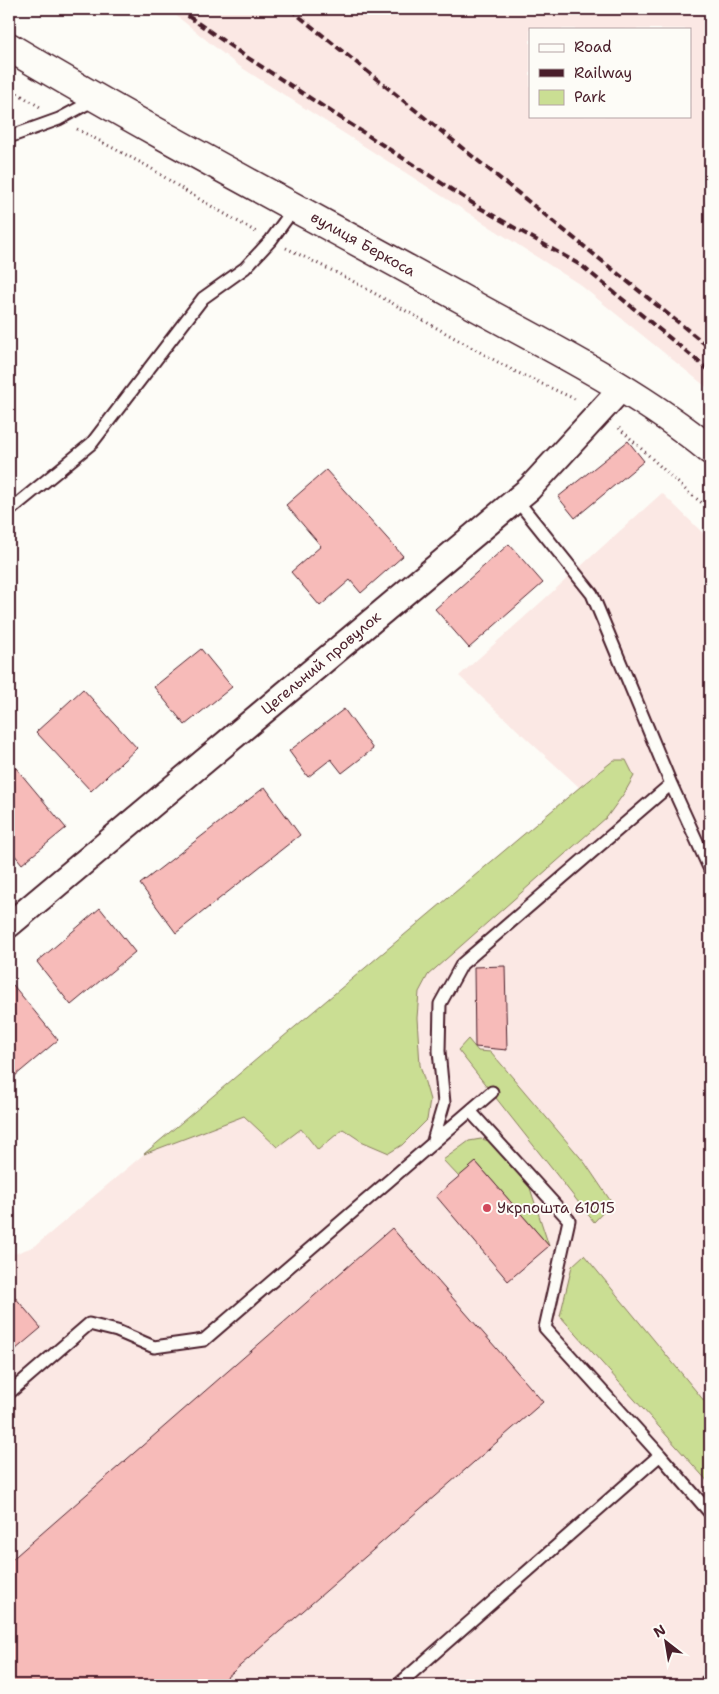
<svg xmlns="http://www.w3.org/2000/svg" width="719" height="1694" font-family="'Shantell Sans',sans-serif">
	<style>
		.built { fill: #fbe8e4; fill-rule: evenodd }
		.green { fill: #cade93; stroke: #8a7e5f }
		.building { fill: #f7bbb9; stroke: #4a1f2b }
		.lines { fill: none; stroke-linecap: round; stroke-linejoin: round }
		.lane-casing { stroke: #4a1f2b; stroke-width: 15 }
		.street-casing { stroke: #4a1f2b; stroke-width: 28 }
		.secondary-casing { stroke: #4a1f2b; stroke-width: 31 }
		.path { stroke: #4a1f2b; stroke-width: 3; stroke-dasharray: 1 4; stroke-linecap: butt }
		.lane { stroke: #fdfcf7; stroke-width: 11 }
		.street { stroke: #fdfcf7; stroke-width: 24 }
		.secondary { stroke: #fdfcf7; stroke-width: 28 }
		.rail { stroke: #4a1f2b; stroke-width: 4; stroke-dasharray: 8 4; stroke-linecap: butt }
		.poi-dot { fill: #d1495b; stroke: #fdfcf7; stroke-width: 2 }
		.labels { text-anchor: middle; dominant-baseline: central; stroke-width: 4; stroke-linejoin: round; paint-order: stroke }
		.street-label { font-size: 15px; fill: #4a1f2b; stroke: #fdfcf7 }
		.poi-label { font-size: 15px; fill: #4a1f2b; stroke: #fdfcf7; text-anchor: start }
	</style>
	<rect width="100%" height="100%" fill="#fdfcf7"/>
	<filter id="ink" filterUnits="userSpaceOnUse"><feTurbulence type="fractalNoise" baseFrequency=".02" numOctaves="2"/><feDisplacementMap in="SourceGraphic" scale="10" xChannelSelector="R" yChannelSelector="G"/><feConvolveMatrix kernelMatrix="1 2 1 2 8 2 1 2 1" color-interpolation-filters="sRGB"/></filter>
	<g filter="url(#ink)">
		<path class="built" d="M168,9H710V390L579,284L236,64ZM530,29H690V116H530Z
			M662,493L710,540V1685H9V1256L35,1246L579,787L459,676Z"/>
		<path class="green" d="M614,760H626L634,776L625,792L607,817L428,975L419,992L417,1018L420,1065L430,1100L427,1120L402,1145L389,1153L361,1141L343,1129L318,1150L301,1129L277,1147L244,1116L144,1154L580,787Z
			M468,1039L478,1051L491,1052L585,1163L612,1203L594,1222L458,1050Z
			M481,1139L490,1141L530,1188L549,1246L476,1162L459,1177L443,1160L469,1141Z
			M584,1255L710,1408V1484L560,1316L572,1266Z"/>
		<path class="building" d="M628,441L644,461L575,518L558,497Z
			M326,470L403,556L361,593L350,580L320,606L291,572L321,546L286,505Z
			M509,544L543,583L469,648L435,609Z
			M201,649L232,687L185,725L154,687Z
			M83,689L137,748L91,791L36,732Z
			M344,709L373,749L342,773L331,759L308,777L289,751Z
			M16,768L66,828L22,864L9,848V774Z
			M265,787L300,835L176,933L140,884Z
			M100,908L135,952L71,1005L37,962Z
			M505,966L507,1050L475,1047L474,967Z
			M13,985L58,1040L9,1081V988Z
			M476,1162L549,1246L508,1281L436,1196Z
			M392,1228L543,1402L218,1685H9V1562Z
			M9,1290L41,1328L9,1355Z"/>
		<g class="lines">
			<defs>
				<path id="lane" d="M9,137L59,119L96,99
					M9,511L92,443L203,298L245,268L271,240L295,207
					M671,784L710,870
					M470,1111L569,1220L545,1328L660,1455L710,1513
					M432,1144L444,1103L439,1051L440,1004L462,964L671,784L592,594L516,499
					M9,1393L89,1324L117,1331L154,1347L204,1340L492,1092
					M398,1685L660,1455"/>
				<path id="street" d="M9,925L529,489L622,388"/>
				<path id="secondary" d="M9,47C158,136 312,216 464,300C547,346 636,389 710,450"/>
			</defs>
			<use href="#lane" class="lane-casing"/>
			<use href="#street" class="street-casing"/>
			<use href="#secondary" class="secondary-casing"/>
			<path class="path" d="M9,88L40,107
				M77,129L149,167L187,192L256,232
				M286,248L347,278L514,371L577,400
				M619,428L689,493L710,509"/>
			<use href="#lane" class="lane"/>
			<use href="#street" class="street"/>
			<use href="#secondary" class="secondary"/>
			<path class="rail" d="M178,9L242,54L480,208L582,266L710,371
				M290,9L710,348
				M691,1685L710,1673"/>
		</g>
	</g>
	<circle class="poi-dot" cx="487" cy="1208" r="5"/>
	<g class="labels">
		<g class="street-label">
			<text transform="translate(363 244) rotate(29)">вулиця Беркоса</text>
			<text transform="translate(321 663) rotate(-40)">Цегельний провулок</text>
		</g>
		<g class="poi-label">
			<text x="497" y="1208">Укрпошта 61015</text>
		</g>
	</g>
	<rect width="719" height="1694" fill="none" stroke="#fdfcf7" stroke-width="30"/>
	<rect x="15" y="15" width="689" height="1664" fill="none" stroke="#4a1f2b" stroke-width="2" filter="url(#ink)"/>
	<rect x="529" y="28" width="162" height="90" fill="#fdfcf7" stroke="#b5a4a5"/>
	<rect x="539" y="44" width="25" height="8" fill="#fdfcf7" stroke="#b5a4a5"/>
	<text x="574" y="52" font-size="15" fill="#4a1f2b">Road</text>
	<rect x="539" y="69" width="25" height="8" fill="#4a1f2b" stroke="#b5a4a5"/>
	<text x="574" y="78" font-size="15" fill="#4a1f2b">Railway</text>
	<rect x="539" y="90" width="25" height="15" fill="#cade93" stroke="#b5a4a5"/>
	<text x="574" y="102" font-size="15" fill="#4a1f2b">Park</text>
	<g transform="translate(666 1642) rotate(329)" stroke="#fdfcf7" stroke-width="4" paint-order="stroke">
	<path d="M0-4L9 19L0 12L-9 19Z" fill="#4a1f2b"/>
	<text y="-8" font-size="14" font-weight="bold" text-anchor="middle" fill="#4a1f2b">N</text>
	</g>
</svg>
